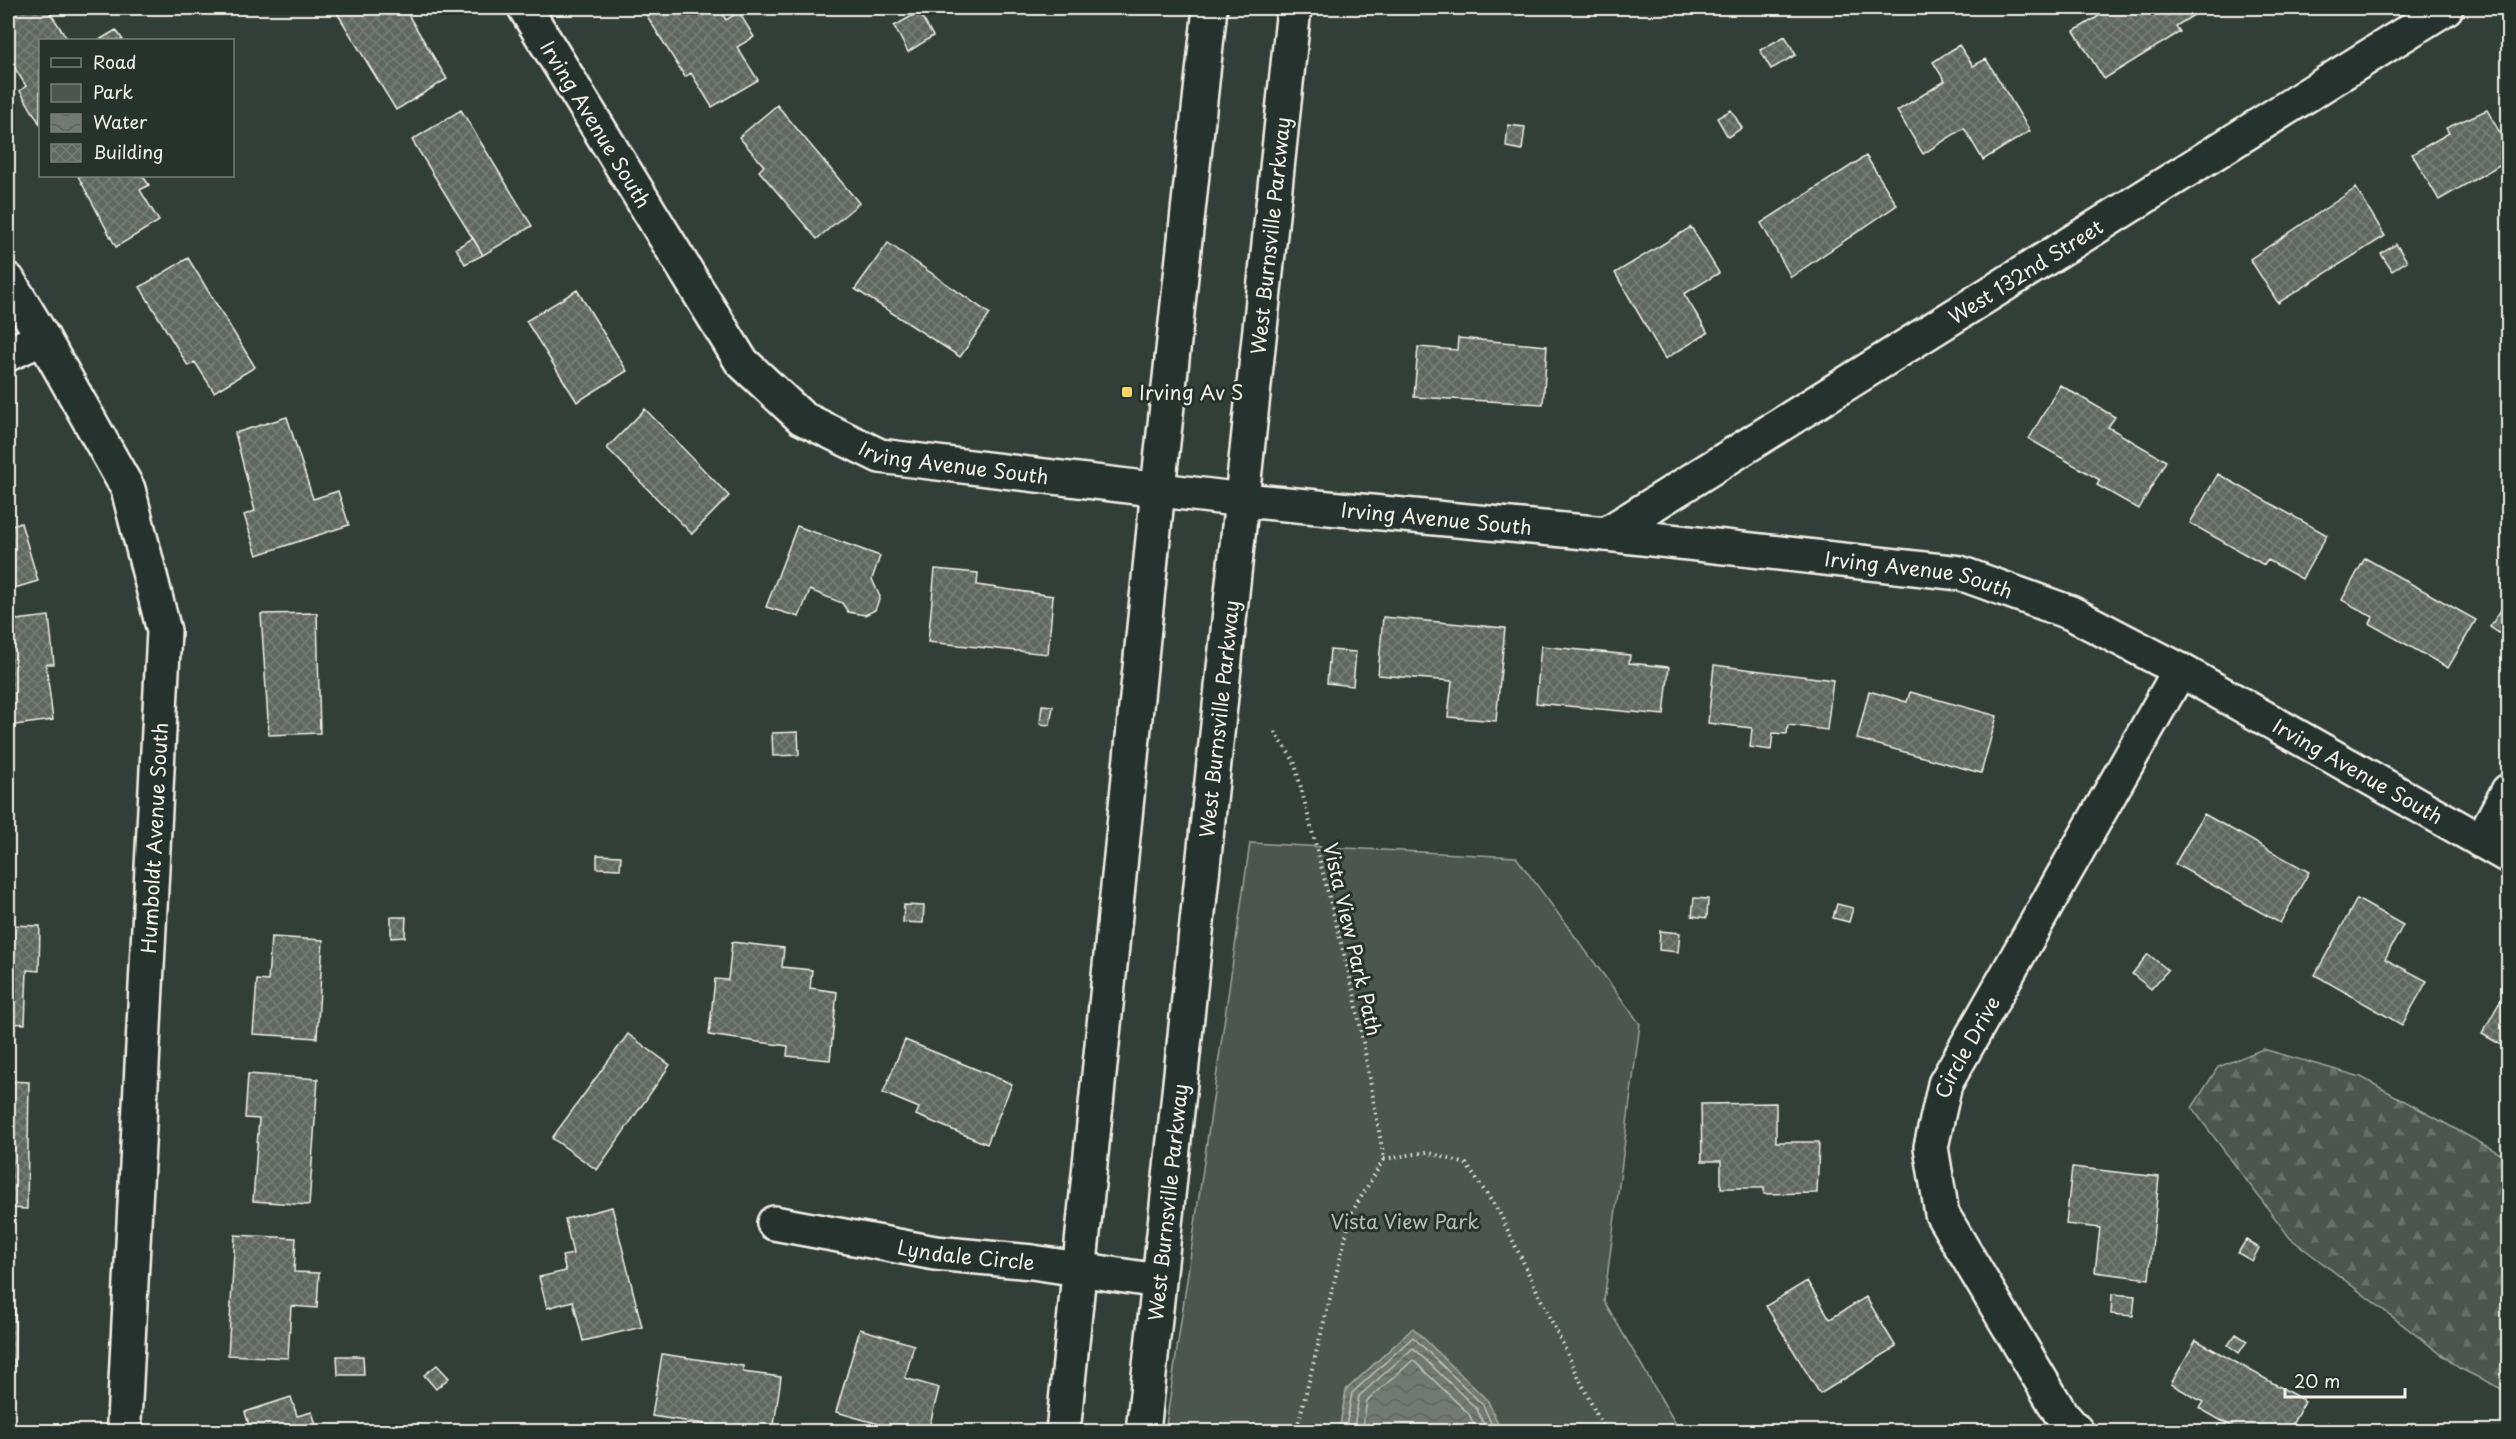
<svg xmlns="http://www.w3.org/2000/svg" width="2516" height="1439" font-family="'Playpen Sans',sans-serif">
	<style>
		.green { fill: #4c564f; stroke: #a0a49c; stroke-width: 1.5 }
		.forest { fill: url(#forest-firs); stroke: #a0a49c; stroke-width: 1.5 }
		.water { fill: url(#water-waves); stroke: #a6a9a1; stroke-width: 1.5 }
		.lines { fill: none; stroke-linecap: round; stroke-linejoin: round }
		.shore { stroke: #c0c1b9; stroke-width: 1.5 }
		.building { fill: url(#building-cross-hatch); stroke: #f4f1e8; stroke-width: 1.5 }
		.street-casing { stroke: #f4f1e8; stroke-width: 38 }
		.secondary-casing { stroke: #f4f1e8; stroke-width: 38 }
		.path { stroke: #f4f1e8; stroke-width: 4; stroke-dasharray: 1.5 4.5; stroke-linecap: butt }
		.street { stroke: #26332d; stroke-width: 33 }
		.secondary { stroke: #26332d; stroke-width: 33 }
		.poi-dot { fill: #ffd166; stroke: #26332d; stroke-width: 2 }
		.labels { text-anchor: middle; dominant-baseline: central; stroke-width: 6; stroke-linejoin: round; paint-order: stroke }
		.street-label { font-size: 20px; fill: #f4f1e8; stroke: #26332d }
		.poi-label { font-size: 20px; fill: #f4f1e8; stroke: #26332d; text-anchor: start }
		.park-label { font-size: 20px; fill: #b9bbb2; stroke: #26332d }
	</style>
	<defs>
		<pattern id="forest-firs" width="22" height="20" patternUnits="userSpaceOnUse" patternTransform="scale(1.5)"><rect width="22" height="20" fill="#4c564f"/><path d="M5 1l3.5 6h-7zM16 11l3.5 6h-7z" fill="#666f68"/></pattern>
		<pattern id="water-waves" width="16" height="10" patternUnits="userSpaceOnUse" patternTransform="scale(1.5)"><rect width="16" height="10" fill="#727972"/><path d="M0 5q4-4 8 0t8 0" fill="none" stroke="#60635e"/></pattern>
		<pattern id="building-cross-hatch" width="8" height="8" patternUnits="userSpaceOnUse" patternTransform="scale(1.5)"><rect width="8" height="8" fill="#5f6861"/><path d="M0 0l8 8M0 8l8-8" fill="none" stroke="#777e78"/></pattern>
	</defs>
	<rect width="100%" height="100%" fill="#323e38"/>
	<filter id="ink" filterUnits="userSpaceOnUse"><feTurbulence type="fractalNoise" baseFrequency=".0167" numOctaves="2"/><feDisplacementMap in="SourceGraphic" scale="12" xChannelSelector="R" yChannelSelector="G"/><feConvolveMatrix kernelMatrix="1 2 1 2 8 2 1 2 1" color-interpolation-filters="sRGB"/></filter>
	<g filter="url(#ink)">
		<path class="green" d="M1250,843L1516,857L1640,1024L1604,1301L1680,1431L1165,1432Z"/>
		<path class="forest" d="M2263,1049L2361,1077L2508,1158V1392L2459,1368L2290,1238L2192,1108L2218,1067Z"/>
		<path class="water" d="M1413,1328L1488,1401L1501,1431H1339L1346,1390Z"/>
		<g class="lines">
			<path class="shore" d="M1345,1432L1352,1393L1413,1337L1483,1405L1495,1432
				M1353,1432L1359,1396L1413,1348L1477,1409L1487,1432
				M1362,1432L1367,1401L1413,1360L1469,1414L1477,1432"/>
		</g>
		<path class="building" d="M8,8H47L68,40H40V124L20,91L26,86L8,57Z
			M334,8H404L447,79L396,110Z
			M642,8H719L726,20L739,12L754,37L737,47L758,80L712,107L691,73L685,77Z
			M2112,8H2205L2176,26L2180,32L2104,79L2074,31Z
			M919,12L933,36L908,52L894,26Z
			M116,30L123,40H99Z
			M1785,36L1796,55L1771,69L1760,50Z
			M1959,45L1973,66L1986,59L2030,131L1983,160L1964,128L1923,154L1897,111L1945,81L1933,62Z
			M777,105L859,203L817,239L759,171L764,166L739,137Z
			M461,110L532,226L483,255L412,140Z
			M1731,110L1742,128L1728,137L1717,118Z
			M2487,110L2508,147V160L2439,200L2412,154L2449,133L2446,128Z
			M1508,125L1525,127L1522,150L1506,147Z
			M1866,156L1897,205L1791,277L1761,223Z
			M78,176H143L149,185L140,190L159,221L116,247Z
			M2356,188L2385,236L2278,303L2250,259Z
			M1691,227L1719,273L1684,294L1708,333L1665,359L1615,273Z
			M473,238L483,255L465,264L456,248Z
			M888,243L990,314L960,357L855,289Z
			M2396,244L2407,261L2392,271L2381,254Z
			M188,258L255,367L214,392L195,362L188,366L140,287Z
			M577,290L627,371L577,402L526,321Z
			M1458,338L1547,346L1543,404L1414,397L1418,347L1457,350Z
			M2060,385L2115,417L2108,427L2166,461L2139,509L2097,485L2100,480L2029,439Z
			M645,409L729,496L692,534L607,448Z
			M287,417L313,499L338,491L349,525L257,555L244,515L255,511L235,433Z
			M2218,474L2327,535L2302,579L2268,560L2264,565L2190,523Z
			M21,523L38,581L8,590V526Z
			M797,526L880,556L872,579L880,597L875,610L865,615L848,612L842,603L810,590L799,617L766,607Z
			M2365,558L2476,620L2448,668L2370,624L2373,617L2342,600Z
			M935,569L978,573L977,585L1053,596L1048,654L928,642Z
			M2502,608L2508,613V639L2490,627Z
			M317,613L320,733L269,735L261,614Z
			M49,616L54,664H46L53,720L8,726V621Z
			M1383,617L1505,628L1496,721L1448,717L1452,681L1378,675Z
			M1541,646L1630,655L1629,663L1669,667L1664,715L1536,703Z
			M1330,650L1356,652L1353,686L1327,683Z
			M1714,665L1833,680L1827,730L1788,725L1787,734L1773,733L1771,750L1750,747L1752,728L1708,723Z
			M1869,691L1907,702L1910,692L1997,716L1981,773L1857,739Z
			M1042,705L1053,706L1050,725L1040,724Z
			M798,732L799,755L773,756L772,733Z
			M2204,814L2309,872L2280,923L2175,864Z
			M597,855L621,856L620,869L597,868Z
			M1694,898L1708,899L1707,918L1692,916Z
			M2357,899L2403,925L2385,959L2427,981L2402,1025L2315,975Z
			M1837,904L1853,908L1849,922L1833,918Z
			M904,905L924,906L923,923L903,922Z
			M391,917H406L405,937L391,938Z
			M8,925L40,926L39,971L27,970L25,1024L8,1023Z
			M1660,931L1680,933L1678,952L1659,950Z
			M271,937L323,940L317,1038L253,1034L257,980L268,981Z
			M732,942L784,948L782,967L812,970L810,988L837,992L830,1060L787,1056L788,1046L709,1035L715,979L728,980Z
			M2148,954L2168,970L2151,989L2132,974Z
			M2508,987V1049L2482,1034Z
			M628,1034L670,1065L597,1170L552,1138Z
			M905,1040L1012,1084L987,1144L916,1115L919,1108L883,1093Z
			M248,1074L318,1079L309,1205L253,1201L259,1119L245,1118Z
			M8,1081L29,1082L27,1209L8,1208Z
			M1776,1103V1142H1819L1817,1193L1764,1194V1188H1721V1161H1702L1701,1104Z
			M2072,1167L2159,1177L2149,1279L2095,1272L2100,1228L2066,1224Z
			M612,1207L642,1327L583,1341L573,1301L547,1308L539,1277L566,1271L562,1256L573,1254L565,1219Z
			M235,1235L296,1238L294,1272L319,1273L317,1308L291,1306L288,1358L228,1355Z
			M2246,1240L2259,1248L2252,1261L2238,1253Z
			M1807,1281L1830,1319L1866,1297L1896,1347L1820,1394L1766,1306Z
			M2112,1294L2135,1296L2133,1316L2111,1314Z
			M8,1309H15L14,1366H8Z
			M860,1329L914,1345L905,1378L939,1388L928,1432H907L836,1412Z
			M2236,1334L2247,1341L2239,1353L2228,1345Z
			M2196,1340L2305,1401L2288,1432H2241L2199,1408L2203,1402L2171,1384Z
			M662,1354L743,1366V1372L781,1377L773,1432H756L652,1416Z
			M337,1356H363L364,1375H338Z
			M437,1365L449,1378L436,1389L424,1375Z
			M291,1397L297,1416L312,1412L318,1431L336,1426L338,1432H251L245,1412Z
			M2328,1423L2342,1432H2323Z
			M1927,1424L1932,1432H1914Z
			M17,1425L18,1432H8V1427Z"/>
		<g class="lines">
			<defs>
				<g id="street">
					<path id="s1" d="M525,8L741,361L802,418L880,456L1243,500L1606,534L1960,573L2071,613L2180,670L2508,856"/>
					<path d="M8,280L43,338L128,489L164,631L124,1421L126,1432"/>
					<path d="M8,354L43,338"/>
					<path id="s2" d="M1606,534L2446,8"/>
					<path d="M2481,841L2508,791"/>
					<path id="s3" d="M774,1223L935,1253L1032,1262L1158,1281"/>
					<path id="s4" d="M2077,1432L2061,1414L1942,1214L1931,1147L1945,1084L2180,670"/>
				</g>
				<g id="secondary">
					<path d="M1063,1432L1158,489L1210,8"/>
					<path id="s5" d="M1143,1432L1294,8"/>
				</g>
			</defs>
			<use href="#street" class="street-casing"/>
			<use href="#secondary" class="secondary-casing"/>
			<path class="path" d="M1275,732L1294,761L1355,997L1384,1159L1352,1212L1296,1432
				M1384,1159L1427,1152L1466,1164L1499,1212L1605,1432"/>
			<use href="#street" class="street"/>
			<use href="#secondary" class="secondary"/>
		</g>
	</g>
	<rect class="poi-dot" x="1121" y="386" width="12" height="12" rx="3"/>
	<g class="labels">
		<g class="street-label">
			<text stroke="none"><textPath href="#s1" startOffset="136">Irving Avenue South</textPath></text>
			<text stroke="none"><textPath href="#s5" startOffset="1203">West Burnsville Parkway</textPath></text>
			<text stroke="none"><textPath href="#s2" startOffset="495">West 132nd Street</textPath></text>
			<text stroke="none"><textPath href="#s1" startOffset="658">Irving Avenue South</textPath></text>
			<text stroke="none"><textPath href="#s1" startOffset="1144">Irving Avenue South</textPath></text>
			<text stroke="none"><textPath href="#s1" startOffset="1630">Irving Avenue South</textPath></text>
			<text stroke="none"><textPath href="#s5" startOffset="717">West Burnsville Parkway</textPath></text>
			<text stroke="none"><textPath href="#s1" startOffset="2116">Irving Avenue South</textPath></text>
			<text transform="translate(154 838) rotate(-87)">Humboldt Avenue South</text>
			<text transform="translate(1353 939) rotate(77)">Vista View Park Path</text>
			<text stroke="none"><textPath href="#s4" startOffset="432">Circle Drive</textPath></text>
			<text stroke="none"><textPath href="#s5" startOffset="231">West Burnsville Parkway</textPath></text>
			<text stroke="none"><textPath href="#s3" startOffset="195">Lyndale Circle</textPath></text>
		</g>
		<g class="poi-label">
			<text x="1139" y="392">Irving Av S</text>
		</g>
		<g class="park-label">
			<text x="1405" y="1221">Vista View Park</text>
		</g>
	</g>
	<rect width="2516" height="1439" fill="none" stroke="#26332d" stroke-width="30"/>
	<rect x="15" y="15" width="2486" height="1409" fill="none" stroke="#f4f1e8" stroke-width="2" filter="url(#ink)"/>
	<rect x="39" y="39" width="195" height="138" fill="#26332d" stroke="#787f78" stroke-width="1.5"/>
	<rect x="51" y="58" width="30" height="9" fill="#26332d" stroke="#787f78" stroke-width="1.5"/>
	<text x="93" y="69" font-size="18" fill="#f4f1e8">Road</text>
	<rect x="51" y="84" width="30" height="18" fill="#4c564f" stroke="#787f78" stroke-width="1.5"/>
	<text x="93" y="99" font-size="18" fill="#f4f1e8">Park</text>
	<rect x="51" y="114" width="30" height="18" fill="url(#water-waves)" stroke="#787f78" stroke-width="1.5"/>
	<text x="93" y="129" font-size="18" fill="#f4f1e8">Water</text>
	<rect x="51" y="144" width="30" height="18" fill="url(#building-cross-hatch)" stroke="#787f78" stroke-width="1.5"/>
	<text x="93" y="159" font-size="18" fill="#f4f1e8">Building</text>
	<path d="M2285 1388v9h120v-9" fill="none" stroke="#f4f1e8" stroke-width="3"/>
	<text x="2294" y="1388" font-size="18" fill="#f4f1e8" stroke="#26332d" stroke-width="4.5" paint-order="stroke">20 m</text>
</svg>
